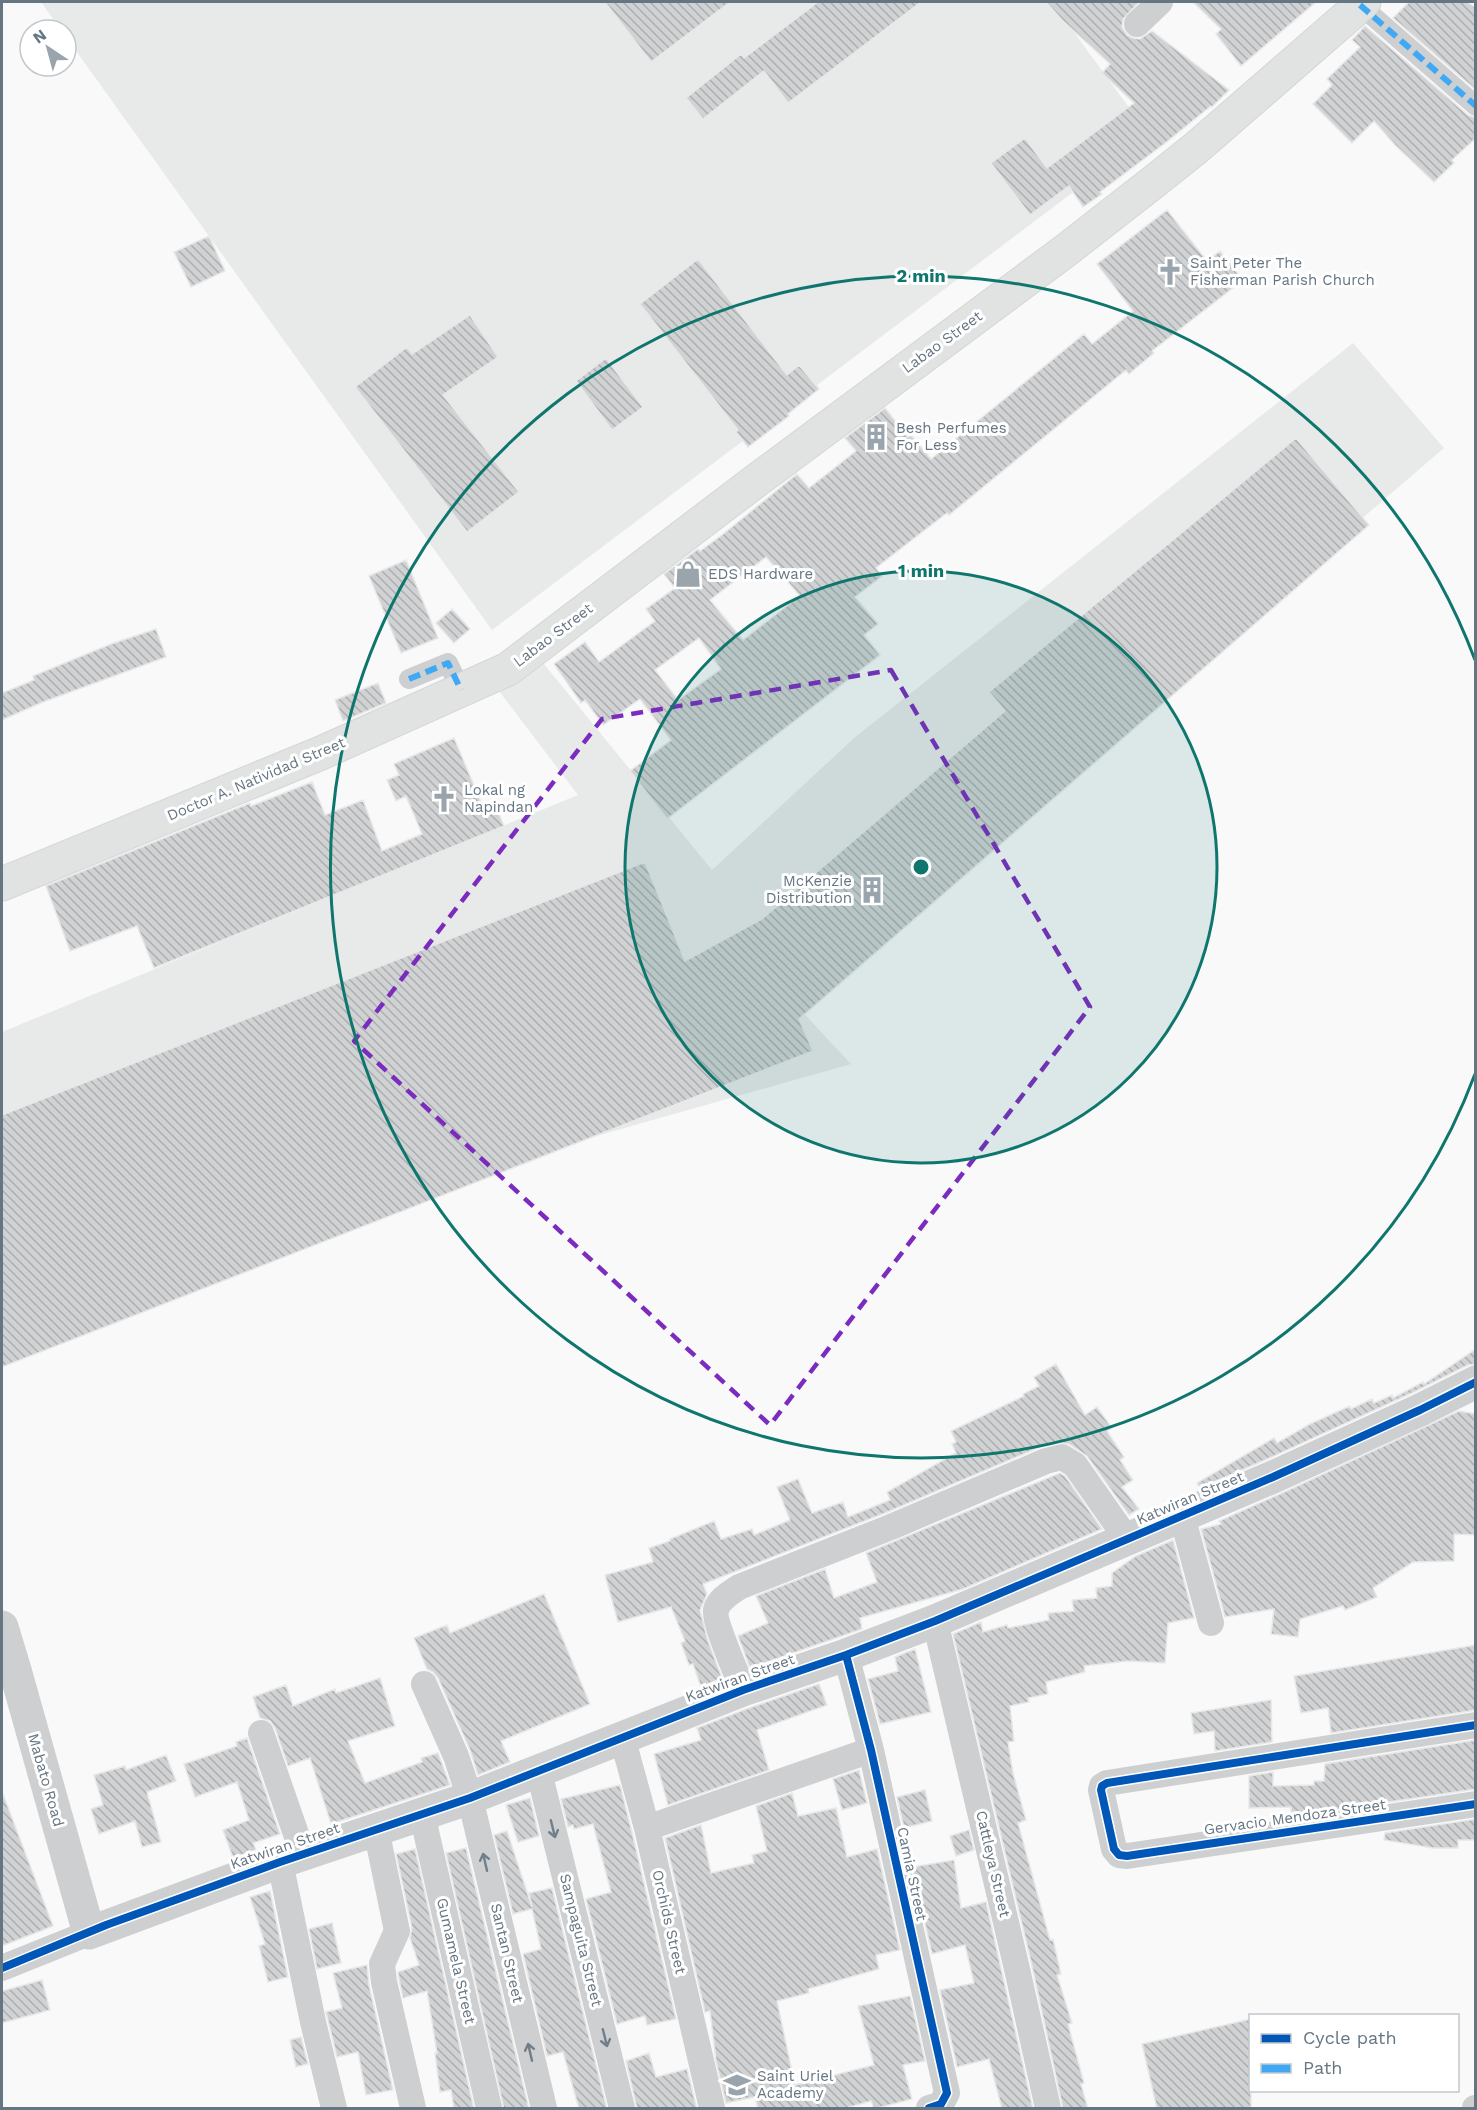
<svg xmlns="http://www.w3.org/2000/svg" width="1477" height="2110" font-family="'Work Sans',sans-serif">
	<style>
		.built { fill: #e8e9e9 }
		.building { fill: url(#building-back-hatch); stroke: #e8e8e8; stroke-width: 1.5; fill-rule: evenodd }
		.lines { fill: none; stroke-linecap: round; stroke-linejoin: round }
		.secondary-casing { stroke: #d5d6d7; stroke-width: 35 }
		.pedestrian { stroke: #cecfd0; stroke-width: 20 }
		.minor { stroke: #cecfd0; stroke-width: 26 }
		.tertiary { stroke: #cecfd0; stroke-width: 33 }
		.secondary { stroke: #e1e2e2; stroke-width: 33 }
		.quiet { stroke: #3fa9f5; stroke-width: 6; stroke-dasharray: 12 6; stroke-linecap: butt }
		.cycleway-casing { stroke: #fff; stroke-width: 11 }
		.cycleway { stroke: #0057b8; stroke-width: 8 }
		.oneway { stroke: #707f8b }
		.marked { fill: none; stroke: #7b2cbf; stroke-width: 4.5; stroke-dasharray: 12 8; stroke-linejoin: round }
		.ring { fill: none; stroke: #0f766e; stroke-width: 3 }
		.labels { text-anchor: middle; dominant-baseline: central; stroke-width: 6; stroke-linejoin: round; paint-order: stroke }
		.poi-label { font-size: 15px; fill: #657683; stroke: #fff; text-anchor: start }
		.street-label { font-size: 15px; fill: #657683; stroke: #fff }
		.centre { fill: #0f766e; stroke: #fff; stroke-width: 3 }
		.ring-label { font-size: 18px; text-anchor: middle; font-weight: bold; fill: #0f766e; stroke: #fff; stroke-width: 6; stroke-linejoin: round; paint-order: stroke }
	</style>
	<defs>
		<pattern id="building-back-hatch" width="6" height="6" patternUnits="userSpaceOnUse" patternTransform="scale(1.5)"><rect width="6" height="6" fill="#d0d2d3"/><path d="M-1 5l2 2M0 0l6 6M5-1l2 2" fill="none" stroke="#acafb1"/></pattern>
	</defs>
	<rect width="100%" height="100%" fill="#f9f9f9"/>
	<path class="built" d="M41,2H1052L1149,135L492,630L66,37V30H61Z
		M1353,343L1444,448L796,1005L851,1064L522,1157L2,1346V1032L578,795L499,691L544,664L712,870L854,738Z"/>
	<path class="building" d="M605,2H730L651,62Z
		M818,2H921L788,103L764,71L703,119L686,98L741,54L744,58Z
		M1046,2H1139L1123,19L1122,27L1127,35L1133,38L1140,39L1152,31L1229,90L1212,107L1211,106L1164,144L1100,192L1102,194L1083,207L1069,186L1030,215L991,163L1025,138L1047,168L1134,103L1102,73L1110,64L1062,20Z
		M1193,2H1316L1241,66L1216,34L1221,29Z
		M1409,2H1467L1476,8V90L1393,18Z
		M1365,26L1468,115L1476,118V138L1452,160L1454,163L1434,182L1395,145L1374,121L1352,143L1313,104L1332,85L1327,79L1360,47L1352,40Z
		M1167,210L1207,261L1220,251L1243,280L1152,351L1154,353L1129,374L1126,370L949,515L947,513L917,536L876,568L882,576L855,597L878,624L864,635L880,655L667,819L630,771L671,740L640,699L603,725L585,700L581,703L554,664L585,642L599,662L655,621L646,609L675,588L664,574L698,549L700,551L722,535L797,474L809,488L856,451L845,438L885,408L908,437L911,435L931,459L1084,334L1092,344L1133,311L1097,264ZM766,557L800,596L743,640L710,600ZM699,638L721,669L678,700L655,670Z
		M209,236L225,271L191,287L174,252Z
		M698,259L787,375L799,365L819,389L788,414L789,416L748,447L736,432L738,430L640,304Z
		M470,315L498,357L443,395L519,492L467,532L355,387L407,347L412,354Z
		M606,358L643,407L612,430L576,381Z
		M1296,438L1369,525L799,1019L813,1051L2,1367V1115L645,862L685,961L762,919L1005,711L989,692Z
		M406,560L438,638L401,653L369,576Z
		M452,609L470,629L454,643L436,623Z
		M156,629L166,657L43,702L2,720V693L34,680L33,676L111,644Z
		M378,683L386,703L343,721L335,700Z
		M454,738L484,809L495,804L504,826L154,968L137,926L70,951L46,886L250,803L251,806L312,782L325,815L363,800L382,851L422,834L406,796L396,801L387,780L399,775L394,764Z
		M1476,1349V1364L1468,1365L1412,1393L1265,1460L1200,1488L1197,1483L1274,1438L1277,1443L1310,1424L1350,1406L1351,1409L1372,1399L1374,1403L1392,1395L1393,1398L1423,1382L1424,1384Z
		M1056,1364L1085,1415L1097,1407L1112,1428L1107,1431L1124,1457L1120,1460L1133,1480L1122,1487L1139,1509L1129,1515L1087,1456L1069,1444L1058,1442L1040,1447L885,1513L703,1584L707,1594L700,1610L708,1641L722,1678L701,1687L693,1664L689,1665L681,1643L685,1641L671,1607L618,1622L605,1575L653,1562L649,1548L670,1541V1539L714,1521L721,1539L752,1529L754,1535L790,1520L777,1487L798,1479L812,1513L843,1502L848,1517L890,1500L887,1492L956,1453L952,1444L956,1442L951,1431L1024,1396L1023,1394L1039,1386L1034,1377Z
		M1459,1411L1476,1414V1535L1454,1534V1561L1413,1562L1373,1588L1377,1597L1345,1610L1343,1606L1300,1619L1298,1637L1271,1634L1274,1609L1225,1617L1201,1529L1221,1524L1219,1521L1280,1494Z
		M1060,1473L1065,1476L1102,1529L963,1589L860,1618L862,1629L750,1668L738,1636L768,1623L756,1596L825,1569L834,1598L877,1582L866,1553Z
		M1173,1540L1194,1618L1168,1623L1165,1663L1128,1661L1084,1666L1085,1672L1046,1682L1048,1694L1028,1698L1029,1702L1010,1706L1014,1741L1008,1742L1013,1773L1026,1820L1018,1823L1050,1940L1053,1939L1061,1974L1057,1975L1072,2023L1068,2024L1084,2083L1081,2084L1088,2109H1063L1032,1966L953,1634L981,1622L983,1632L1007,1625L1008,1628L1049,1620L1048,1613L1074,1611L1072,1600L1097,1598L1096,1588L1112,1586V1573L1136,1556Z
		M544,1594L590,1704L501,1741L510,1762L478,1775L470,1750L438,1678L433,1672L427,1669L414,1638L447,1625L450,1633Z
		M1476,1645V1710L1331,1733L1328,1708L1301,1713L1294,1676Z
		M915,1649L931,1712L880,1724L868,1679L898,1671L895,1657Z
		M380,1678L395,1726L348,1741L365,1783L422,1762L421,1758L438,1753L450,1785L331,1824L310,1758L288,1766L275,1728L270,1721L260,1718L253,1697L286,1685L293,1706L335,1689L336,1693Z
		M819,1684L827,1705L757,1730L769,1770L668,1805L654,1754L701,1740L697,1728L749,1708Z
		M1271,1700L1272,1742L1215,1751L1214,1731L1194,1734L1191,1713Z
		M247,1738L280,1834L253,1843L256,1850L233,1858L223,1830L249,1820L237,1782L195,1797L184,1764L237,1746L236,1742Z
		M1476,1740V1789L1322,1812H1310V1813L1291,1814V1807L1249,1808V1776L1273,1772V1786L1314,1785V1781H1324L1325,1764Z
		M166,1755L176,1781L147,1792L161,1842L142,1847L135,1821L99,1834L91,1809L103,1805L94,1775L125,1766L126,1770Z
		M859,1770L867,1803L842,1810L833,1779Z
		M620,1785L632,1832L676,2019L647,2025L645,2016L617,2024L586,1899L611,1892L593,1824L574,1829L573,1825L568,1827L561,1799Z
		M925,1790L932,1821L904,1828L897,1797Z
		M792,1793L798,1816L836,1808L847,1857L877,1849L900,1950L876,1955L879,1969L808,1989L809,1993L777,2001L795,2085L874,2065L858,2006L910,1996L925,2061L903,2065L912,2099L874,2109L871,2101L843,2109H758L755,2097L726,2103L716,2061L710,2011L705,2012L665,1838L701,1825L711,1873L754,1863L752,1855L767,1851L756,1806Z
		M3,1794L53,1926L2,1946V1795Z
		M530,1798L539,1836L518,1842L506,1805Z
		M1476,1819V1840H1458V1848H1433L1384,1840L1385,1833Z
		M969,1830L974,1850L956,1856L950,1836Z
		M507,1831L532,1907L529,1893L552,1888L607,2109H579L563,2052L547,2056L523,1954L541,1949L532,1909L513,1914L494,1835Z
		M466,1848L529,2109H504L446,1853Z
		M415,1849L474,2109H454L451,2090L440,2092L435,2053H437L427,1991L403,1998L399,1979L398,1972L419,1965L410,1938L412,1928L396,1854Z
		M954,1860L961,1908L986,1902L1033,2109H1002L989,2059L957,2067L940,1990L974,1983L965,1945L932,1954L912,1867Z
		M270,1891L288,1977L268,1982L259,1946L265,1944L250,1897Z
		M332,1923L341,1963L317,1969L309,1929Z
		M367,1965L369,1985L393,2090L366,2095L358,2052L337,2057L326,2012L342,2008L333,1973Z
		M42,1980L50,2010L2,2023V1991Z
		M1251,2019V2109H1157L1142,2044Z
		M301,2037L308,2064L296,2067L290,2040Z
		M649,2053L656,2077L687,2069L697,2109H637L626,2061Z"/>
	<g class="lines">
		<defs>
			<path id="secondary" d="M2,884L321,753L508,669L757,480L1065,251L1156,180L1196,148L1364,2"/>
		</defs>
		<use href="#secondary" class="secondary-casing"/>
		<path class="pedestrian" d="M1360,5L1476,106
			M409,679L448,663L461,690"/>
		<path class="minor" d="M1137,24L1160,2
			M1182,1516L1211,1623
			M935,1621L1017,1969L1048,2108
			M846,1655L871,1750L947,2093L941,2104L929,2108
			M424,1684L456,1756L470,1798L544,2108
			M743,1690C738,1676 713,1621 716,1610C719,1599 730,1593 739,1587L891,1527L1046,1461L1062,1457L1075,1465L1127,1539
			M1476,1725L1107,1783L1102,1786L1101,1790L1114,1849L1119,1855L1127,1856L1476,1804
			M261,1733L303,1854
			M622,1737L647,1828L712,2108
			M539,1772L622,2108
			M422,1814L489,2108
			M647,1828L871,1750
			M376,1829L397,1931L382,1964L384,1982L413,2108
			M280,1862L313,2022L334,2108
			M2,1968L89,1933
			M1475,2108H1476"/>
		<path class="tertiary" d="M2,1627L15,1670L89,1933L280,1862L470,1798L743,1690L846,1655L935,1621L1273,1477L1420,1410L1476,1382"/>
		<use href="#secondary" class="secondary"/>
		<path class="quiet" d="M1360,5L1476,106
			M409,679L448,663L461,690"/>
		<defs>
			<path id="cycleway" d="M846,1655L871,1750L947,2093L941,2104L929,2108
				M1476,1725L1107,1783L1102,1786L1101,1790L1114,1849L1119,1855L1127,1856L1476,1804
				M2,1968L106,1925L280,1862L470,1798L743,1690L846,1655L935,1621L1273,1477L1420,1410L1476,1382"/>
		</defs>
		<use href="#cycleway" class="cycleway-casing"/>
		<use href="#cycleway" class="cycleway"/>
	</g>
	<defs><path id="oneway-shaft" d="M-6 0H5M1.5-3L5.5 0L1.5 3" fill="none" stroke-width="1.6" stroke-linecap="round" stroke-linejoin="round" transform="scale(1.5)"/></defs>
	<g class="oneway">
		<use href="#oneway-shaft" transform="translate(553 1829) rotate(76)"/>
		<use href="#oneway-shaft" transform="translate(485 1862) rotate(-103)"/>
		<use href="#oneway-shaft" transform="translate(605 2038) rotate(76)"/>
		<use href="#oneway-shaft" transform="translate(530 2052) rotate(-103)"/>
	</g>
	<path class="marked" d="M891,670L1090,1007L770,1425L354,1041L602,719Z"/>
	<circle cx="921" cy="867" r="296" fill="#0f766e" fill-opacity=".12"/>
	<g class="ring">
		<circle cx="921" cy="867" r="296"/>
		<path d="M1475 1074A591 591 0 1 1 1475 660"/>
	</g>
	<defs>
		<symbol id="church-bare" viewBox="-9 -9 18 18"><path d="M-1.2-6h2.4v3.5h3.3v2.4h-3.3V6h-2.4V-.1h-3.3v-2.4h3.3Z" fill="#99a4ac" stroke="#fff" stroke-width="2.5" paint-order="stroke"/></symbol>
		<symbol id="building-bare" viewBox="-9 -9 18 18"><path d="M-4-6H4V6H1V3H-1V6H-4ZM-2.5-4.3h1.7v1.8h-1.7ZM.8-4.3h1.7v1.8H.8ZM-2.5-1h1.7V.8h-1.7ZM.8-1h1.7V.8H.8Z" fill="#99a4ac" stroke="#fff" stroke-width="2.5" paint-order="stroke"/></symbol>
		<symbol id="shop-bare" viewBox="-9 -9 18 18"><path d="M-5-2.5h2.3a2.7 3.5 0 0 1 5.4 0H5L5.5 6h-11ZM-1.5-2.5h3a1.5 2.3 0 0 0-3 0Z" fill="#99a4ac" stroke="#fff" stroke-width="2.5" paint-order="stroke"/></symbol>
		<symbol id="school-bare" viewBox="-9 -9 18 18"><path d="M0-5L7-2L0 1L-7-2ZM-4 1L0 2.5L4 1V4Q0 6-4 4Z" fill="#99a4ac" stroke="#fff" stroke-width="2.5" paint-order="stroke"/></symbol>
	</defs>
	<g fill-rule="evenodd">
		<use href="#church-bare" x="1151" y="253" width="38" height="38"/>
		<use href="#building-bare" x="857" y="418" width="38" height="38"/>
		<use href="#shop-bare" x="669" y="555" width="38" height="38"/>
		<use href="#church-bare" x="425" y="780" width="38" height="38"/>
		<use href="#building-bare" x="853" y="871" width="38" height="38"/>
		<use href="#school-bare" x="718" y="2066" width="38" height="38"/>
	</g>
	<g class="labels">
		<g class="poi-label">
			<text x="1190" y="263">Saint Peter The<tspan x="1190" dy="17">Fisherman Parish Church</tspan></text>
			<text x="896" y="428">Besh Perfumes<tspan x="896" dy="17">For Less</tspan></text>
			<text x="708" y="574">EDS Hardware</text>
			<text x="464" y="790">Lokal ng<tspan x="464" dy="17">Napindan</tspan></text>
			<text x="852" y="881" text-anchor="end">McKenzie<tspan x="852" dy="17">Distribution</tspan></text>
			<text x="757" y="2076">Saint Uriel<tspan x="757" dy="17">Academy</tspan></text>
		</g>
		<g class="street-label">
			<text transform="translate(942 342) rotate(-36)">Labao Street</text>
			<text transform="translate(553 635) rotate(-37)">Labao Street</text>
			<text transform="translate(256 779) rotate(-23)">Doctor A. Natividad Street</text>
			<text transform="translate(1190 1498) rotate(-23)">Katwiran Street</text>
			<text transform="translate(740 1678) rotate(-20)">Katwiran Street</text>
			<text transform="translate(46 1780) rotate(74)">Mabato Road</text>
			<text transform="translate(1295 1817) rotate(-8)">Gervacio Mendoza Street</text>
			<text transform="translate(285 1846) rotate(-19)">Katwiran Street</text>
			<text transform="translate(993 1864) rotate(77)">Cattleya Street</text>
			<text transform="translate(912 1874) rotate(78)">Camia Street</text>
			<text transform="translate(669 1922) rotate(77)">Orchids Street</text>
			<text transform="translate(581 1940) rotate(76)">Sampaguita Street</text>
			<text transform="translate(507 1953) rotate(77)">Santan Street</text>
			<text transform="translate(456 1961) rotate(77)">Gumamela Street</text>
		</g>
	</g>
	<circle cx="921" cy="867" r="9" class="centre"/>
	<g class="ring-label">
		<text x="921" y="282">2 min</text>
		<text x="921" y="577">1 min</text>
	</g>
	<rect width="1477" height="2110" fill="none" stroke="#657683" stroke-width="6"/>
	<rect x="1249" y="2014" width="210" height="78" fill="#ffffff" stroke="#c1c8cd" stroke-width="1.5"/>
	<rect x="1261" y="2034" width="30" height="9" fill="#0057b8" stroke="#c1c8cd" stroke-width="1.5"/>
	<text x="1303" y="2044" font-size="18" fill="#657683">Cycle path</text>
	<rect x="1261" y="2064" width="30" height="9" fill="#3fa9f5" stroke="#c1c8cd" stroke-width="1.5"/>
	<text x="1303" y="2074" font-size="18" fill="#657683">Path</text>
	<g transform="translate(48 48) rotate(324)"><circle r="28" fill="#ffffff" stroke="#c1c8cd" stroke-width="1.5"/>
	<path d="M0-4.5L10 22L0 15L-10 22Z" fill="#99a4ac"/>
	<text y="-9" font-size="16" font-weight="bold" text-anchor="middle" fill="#657683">N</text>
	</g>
</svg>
